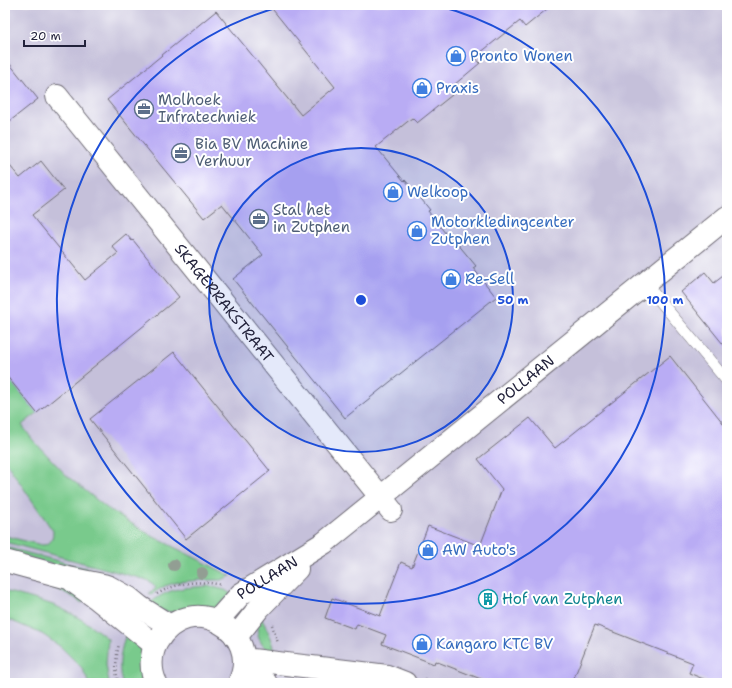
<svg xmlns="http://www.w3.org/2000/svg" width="732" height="688" font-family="'Shantell Sans',sans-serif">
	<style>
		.industrial { fill: #c5c0da }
		.green { fill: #79ca8c; stroke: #4e7664 }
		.building { fill: #b9acf4 }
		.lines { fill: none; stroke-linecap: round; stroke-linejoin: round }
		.service-casing { stroke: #6d6974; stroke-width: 12 }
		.minor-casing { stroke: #6d6974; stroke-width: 24 }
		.tertiary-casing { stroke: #6d6974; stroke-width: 24 }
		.path { stroke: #6d6974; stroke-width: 2.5; stroke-dasharray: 1 3; stroke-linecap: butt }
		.service { stroke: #fff; stroke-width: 11 }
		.minor { stroke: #fff; stroke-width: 22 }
		.tertiary { stroke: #fff; stroke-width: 22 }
		.tree { fill: #929e93 }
		.ring { fill: none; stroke: #1d4ed8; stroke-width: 2 }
		.labels { text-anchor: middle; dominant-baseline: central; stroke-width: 4; stroke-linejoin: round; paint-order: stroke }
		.shop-label { font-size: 15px; fill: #366cbe; stroke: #fff; text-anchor: start }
		.service-label { font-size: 15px; fill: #4e5e75; stroke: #fff; text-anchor: start }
		.street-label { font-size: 15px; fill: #22223b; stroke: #fff }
		.culture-label { font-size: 15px; fill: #0d838f; stroke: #fff; text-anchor: start }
		.centre { fill: #1d4ed8; stroke: #fff; stroke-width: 2 }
		.ring-label { font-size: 12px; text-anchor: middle; font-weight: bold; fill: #1d4ed8; stroke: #fff; stroke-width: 4; stroke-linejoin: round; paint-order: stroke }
	</style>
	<rect width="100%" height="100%" fill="#fff"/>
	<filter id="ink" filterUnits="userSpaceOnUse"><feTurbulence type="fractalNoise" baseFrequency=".025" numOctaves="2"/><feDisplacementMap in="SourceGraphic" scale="8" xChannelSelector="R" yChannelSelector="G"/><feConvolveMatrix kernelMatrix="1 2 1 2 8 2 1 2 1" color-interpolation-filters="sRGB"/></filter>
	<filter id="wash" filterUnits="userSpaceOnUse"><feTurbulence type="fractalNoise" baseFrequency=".012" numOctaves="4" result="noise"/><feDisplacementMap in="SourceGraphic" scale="16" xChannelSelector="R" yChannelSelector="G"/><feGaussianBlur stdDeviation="0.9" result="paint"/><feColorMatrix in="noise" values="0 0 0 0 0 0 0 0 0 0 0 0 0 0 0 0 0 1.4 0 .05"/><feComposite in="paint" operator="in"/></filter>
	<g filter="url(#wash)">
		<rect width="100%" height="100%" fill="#f7eddd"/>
		<path class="industrial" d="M5,5H727V683H5Z"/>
		<path class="green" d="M5,374L37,413L22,425L32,439L66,475L108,509L152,536L231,576L221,580H201L178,582L165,586L150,595L149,593L156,588L152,583L147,580L5,542V536L42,545C50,545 53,540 53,531L5,461Z
			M5,547L108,574L106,579L5,551Z
			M5,571L58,586L68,590L86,599L82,603C62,587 30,581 5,574Z
			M209,586L225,590L231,594L221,603L213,609L178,613L162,611L149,604C169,587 184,588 209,586Z
			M5,591C21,596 40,600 56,606C75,615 92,625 108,639L106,664L109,683H89L82,668L61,647L42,634L5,618Z
			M260,616C268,630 273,640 276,656C260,647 253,634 260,616Z
			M127,631L139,644L142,650L147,683H122C117,665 121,648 127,631Z"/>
		<g id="blocks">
			<path class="building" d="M269,5H552L525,27L520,21L475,57L480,63L448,90L452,95L417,123L412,118L376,147L404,181L405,180L418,195L430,210L428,211L449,238L452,237L476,266L473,268L496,297L345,418L233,279L263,255L222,204L204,218L107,100L216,11L301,115L335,87Z
				M5,58L38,99L5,125Z
				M5,160L20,178L41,161L64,190L32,215L85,280L118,253L112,246L126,234L132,241L133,240L179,297L37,413L5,374Z
				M705,272L714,283L727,273V349L681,292Z
				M174,352L270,471L186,539L90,419Z
				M670,356L727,428V683H713L689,673L693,663L595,625L572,683H491L435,661L434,664L382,644L386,635L357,624L355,629L325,618L332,598L380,616L401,562L412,567L428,526L480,546L502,489L478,459L530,418L555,448Z"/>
		</g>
	</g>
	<g filter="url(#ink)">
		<use href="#blocks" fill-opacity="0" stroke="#6d6974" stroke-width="1"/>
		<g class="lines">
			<defs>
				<path id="service" d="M645,283L727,381"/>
				<g id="minor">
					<path id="s1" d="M57,96L391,510"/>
					<path d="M5,561L68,578L103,585L109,587L129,598L140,607L170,626"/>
					<path d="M74,582L95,597L155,645"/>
					<path id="s2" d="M217,621L241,594L324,543L727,217"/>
					<path d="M236,637L259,608L297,569"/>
				</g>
				<path id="tertiary" d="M244,659L371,674L387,676L405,683
					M240,681L266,683
					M156,683C150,671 150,654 157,642C189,588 264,630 239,683"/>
			</defs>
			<use href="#service" class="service-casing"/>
			<use href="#minor" class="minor-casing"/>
			<use href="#tertiary" class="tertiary-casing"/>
			<path class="path" d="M157,594C179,582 198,580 222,585
				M272,625L278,643
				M425,679L434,683
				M118,683C115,670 116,657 119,644"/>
			<use href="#service" class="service"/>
			<use href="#minor" class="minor"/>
			<use href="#tertiary" class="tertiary"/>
		</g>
		<g class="tree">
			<circle cx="174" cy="565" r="6"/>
			<circle cx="202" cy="573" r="6"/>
		</g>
	</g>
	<circle cx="361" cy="300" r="152" fill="#1d4ed8" fill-opacity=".12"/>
	<g class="ring">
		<circle cx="361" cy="300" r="152"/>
		<path d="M435 5A304 304 0 1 1 287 5"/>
	</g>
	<defs>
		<symbol id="shop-ring" viewBox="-11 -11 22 22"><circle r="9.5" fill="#fff" stroke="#3f7fe0" stroke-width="1.5"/><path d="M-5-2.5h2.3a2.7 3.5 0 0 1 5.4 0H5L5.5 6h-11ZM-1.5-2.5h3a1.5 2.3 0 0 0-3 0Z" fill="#3f7fe0"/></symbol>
		<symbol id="office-ring" viewBox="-11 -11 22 22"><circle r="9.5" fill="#fff" stroke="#5c6f8a" stroke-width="1.5"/><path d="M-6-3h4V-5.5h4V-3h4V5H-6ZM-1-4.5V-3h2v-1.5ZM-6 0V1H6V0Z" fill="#5c6f8a"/></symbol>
		<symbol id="building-ring" viewBox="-11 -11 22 22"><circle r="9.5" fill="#fff" stroke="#0f9aa8" stroke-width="1.5"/><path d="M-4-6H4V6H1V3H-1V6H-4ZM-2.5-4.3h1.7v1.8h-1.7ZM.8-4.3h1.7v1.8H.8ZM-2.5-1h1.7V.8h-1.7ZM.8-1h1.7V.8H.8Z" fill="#0f9aa8"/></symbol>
	</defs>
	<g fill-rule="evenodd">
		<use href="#shop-ring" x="445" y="45" width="22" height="22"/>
		<use href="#shop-ring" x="411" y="77" width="22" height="22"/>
		<use href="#office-ring" x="133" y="98" width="22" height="22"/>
		<use href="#office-ring" x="170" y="142" width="22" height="22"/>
		<use href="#shop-ring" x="382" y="181" width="22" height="22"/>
		<use href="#office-ring" x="248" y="208" width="22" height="22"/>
		<use href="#shop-ring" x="406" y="220" width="22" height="22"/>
		<use href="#shop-ring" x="440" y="268" width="22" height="22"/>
		<use href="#shop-ring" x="417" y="539" width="22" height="22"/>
		<use href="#building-ring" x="477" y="588" width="22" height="22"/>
		<use href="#shop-ring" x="411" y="633" width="22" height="22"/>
	</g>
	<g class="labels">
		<g class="shop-label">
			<text x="470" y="56">Pronto Wonen</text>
			<text x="436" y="88">Praxis</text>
			<text x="407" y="192">Welkoop</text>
			<text x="431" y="222">Motorkledingcenter<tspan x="431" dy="17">Zutphen</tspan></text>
			<text x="465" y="279">Re-Sell</text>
			<text x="442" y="550">AW Auto's</text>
			<text x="436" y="644">Kangaro KTC BV</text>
		</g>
		<g class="service-label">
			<text x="158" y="100">Molhoek<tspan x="158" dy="17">Infratechniek</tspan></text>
			<text x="195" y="144">Bia BV Machine<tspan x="195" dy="17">Verhuur</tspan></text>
			<text x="273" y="210">Stal het<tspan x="273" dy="17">in Zutphen</tspan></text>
		</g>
		<g class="street-label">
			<text stroke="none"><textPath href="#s1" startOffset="266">SKAGERRAKSTRAAT</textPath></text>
			<text stroke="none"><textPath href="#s2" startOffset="393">POLLAAN</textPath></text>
			<text stroke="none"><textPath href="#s2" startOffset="67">POLLAAN</textPath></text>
		</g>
		<g class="culture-label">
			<text x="502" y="599">Hof van Zutphen</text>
		</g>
	</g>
	<circle cx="361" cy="300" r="6" class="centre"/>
	<g class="ring-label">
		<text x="513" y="304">50 m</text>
		<text x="665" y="304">100 m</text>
	</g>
	<rect width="732" height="688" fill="none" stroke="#fff" stroke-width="20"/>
	<path d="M24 40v6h61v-6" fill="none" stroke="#22223b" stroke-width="2"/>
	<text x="30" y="40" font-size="12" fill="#22223b" stroke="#ffffff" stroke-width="3" paint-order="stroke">20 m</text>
</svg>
